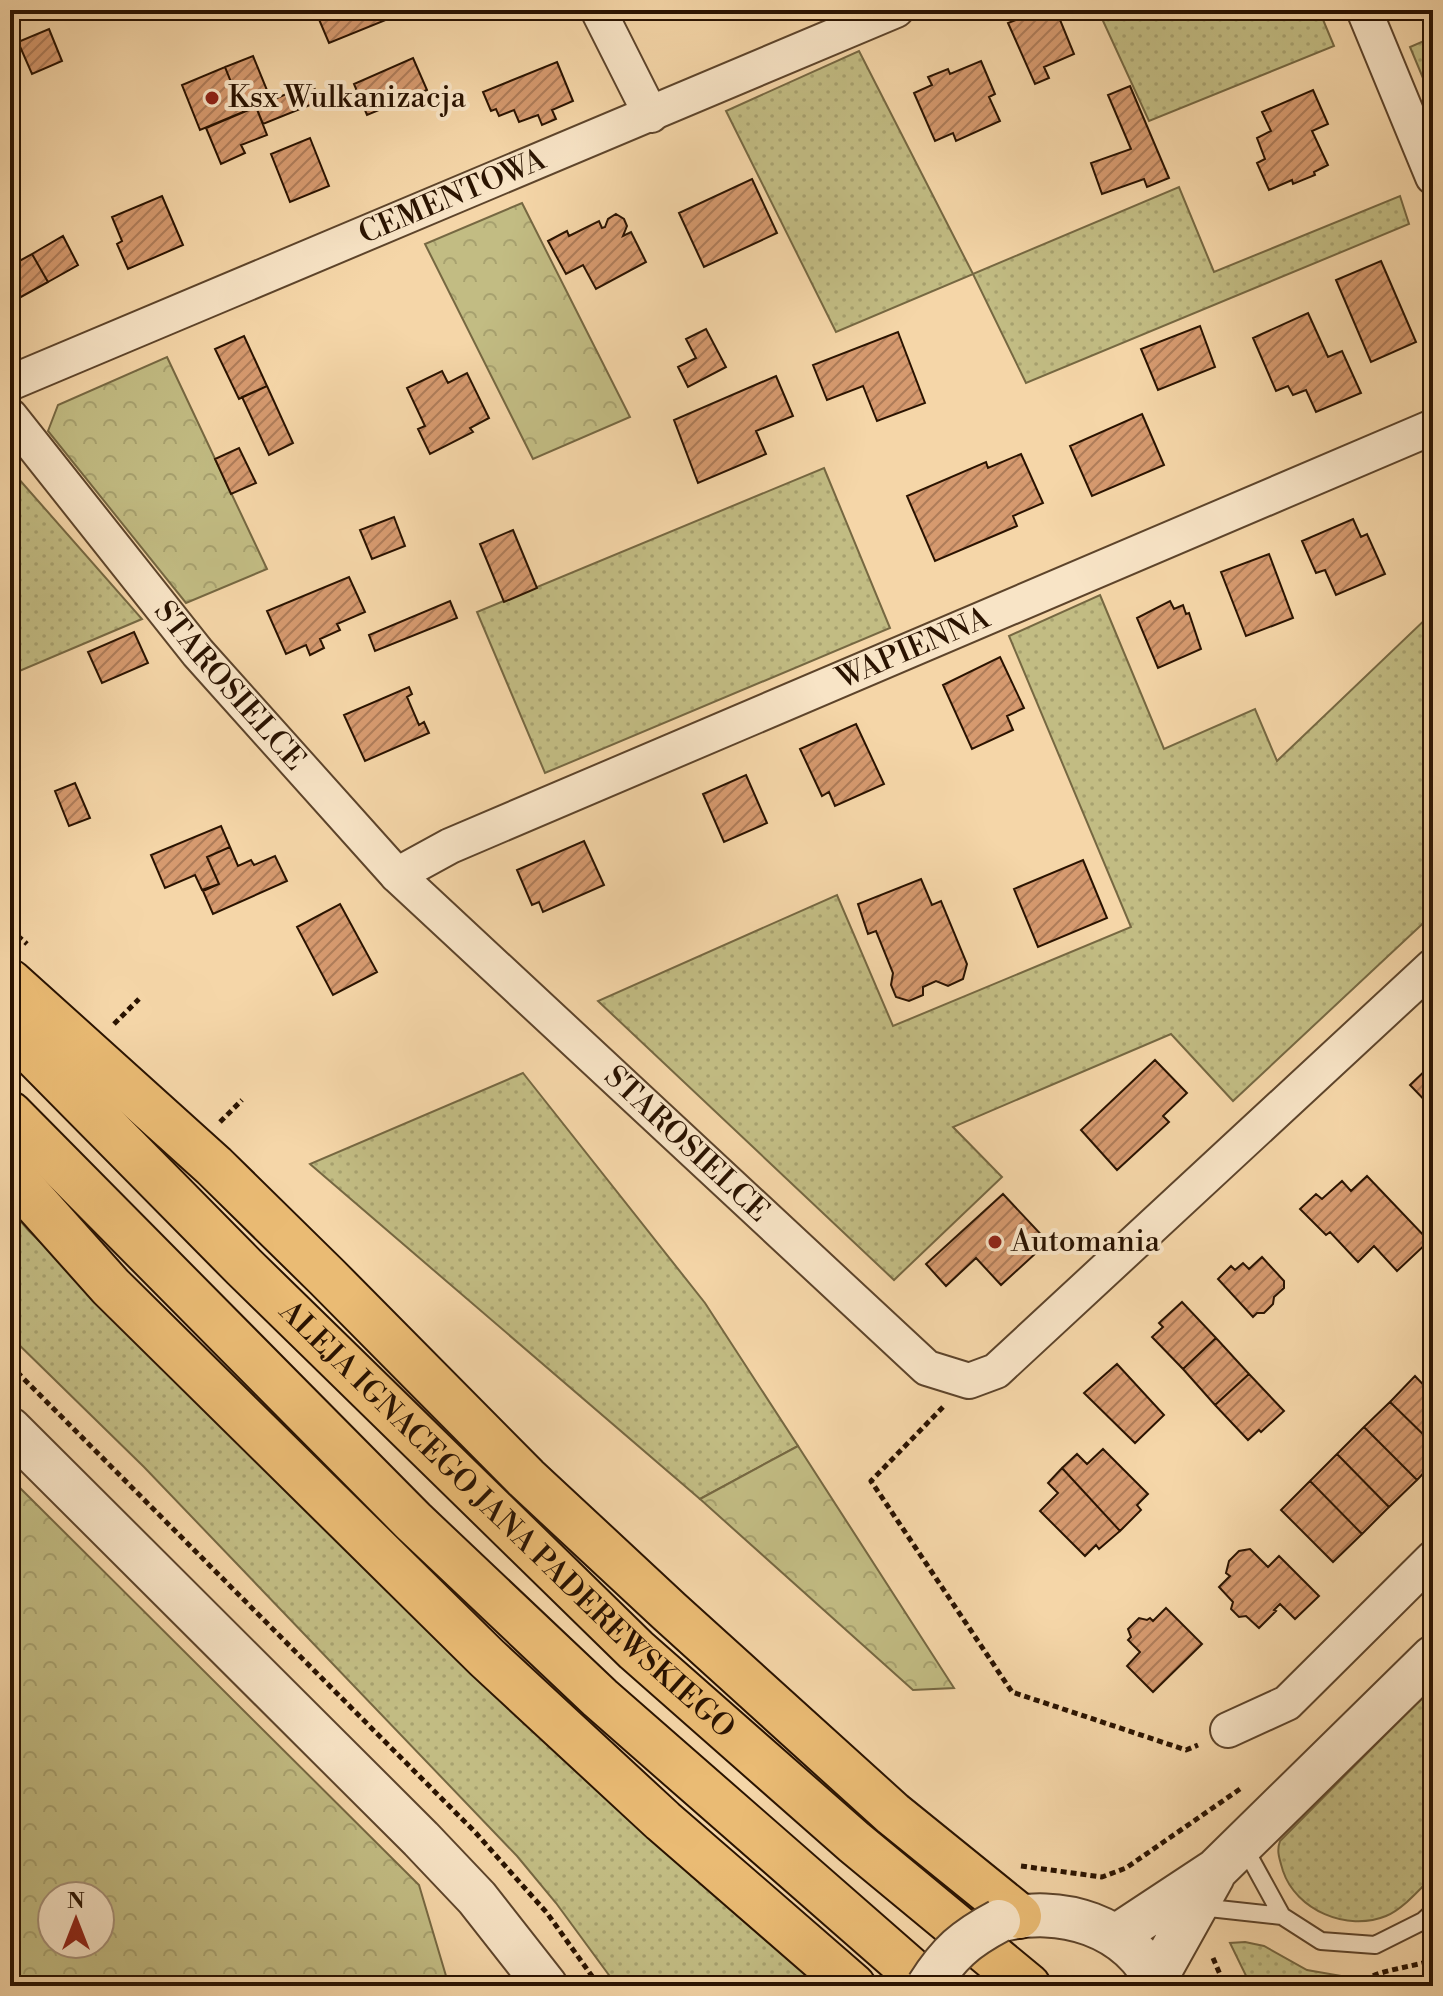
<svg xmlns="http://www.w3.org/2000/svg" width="1443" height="1996" font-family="'Libre Bodoni',serif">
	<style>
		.grass { fill: url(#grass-dots); stroke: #766842; stroke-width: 2 }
		.forest { fill: url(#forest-crowns); stroke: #766842; stroke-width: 2; fill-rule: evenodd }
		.building { fill: url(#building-hatch); stroke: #2a1301; stroke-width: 2 }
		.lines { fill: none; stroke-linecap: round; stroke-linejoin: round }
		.service-casing { stroke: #5d442b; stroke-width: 20 }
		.minor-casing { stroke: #5d442b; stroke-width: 38 }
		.tertiary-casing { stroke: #5d442b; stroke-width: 46 }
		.primary-casing { stroke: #2a1301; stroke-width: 48 }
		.path { stroke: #2a1301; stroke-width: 5; stroke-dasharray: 6 4; stroke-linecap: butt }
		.service { stroke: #f8e4c6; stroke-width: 16 }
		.minor { stroke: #f8e4c6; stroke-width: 34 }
		.tertiary { stroke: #f8e4c6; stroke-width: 42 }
		.primary { stroke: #eabb74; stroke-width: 44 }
		.tertiary-bridge-casing { stroke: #5d442b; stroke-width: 46; stroke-linecap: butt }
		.tertiary-bridge { stroke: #f8e4c6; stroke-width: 42 }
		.poi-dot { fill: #8f2418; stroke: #f8e4c6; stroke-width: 3 }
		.labels { text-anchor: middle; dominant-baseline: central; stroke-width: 8; stroke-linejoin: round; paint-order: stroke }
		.poi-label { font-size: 30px; fill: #2a1301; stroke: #f8e4c6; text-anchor: start }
		.street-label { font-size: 30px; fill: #2a1301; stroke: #f8e4c6 }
	</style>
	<defs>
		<pattern id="grass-dots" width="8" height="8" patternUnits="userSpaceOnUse" patternTransform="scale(2)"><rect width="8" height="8" fill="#c2bc83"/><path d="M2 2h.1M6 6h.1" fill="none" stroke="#a7a16f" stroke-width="1.8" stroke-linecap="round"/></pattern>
		<pattern id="forest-crowns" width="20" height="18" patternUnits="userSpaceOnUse" patternTransform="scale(2)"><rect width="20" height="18" fill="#c2bc83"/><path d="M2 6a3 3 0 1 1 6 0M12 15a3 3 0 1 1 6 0" fill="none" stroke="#a7a16f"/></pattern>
		<pattern id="building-hatch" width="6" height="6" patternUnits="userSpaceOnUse" patternTransform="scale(2)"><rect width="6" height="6" fill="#d69a6f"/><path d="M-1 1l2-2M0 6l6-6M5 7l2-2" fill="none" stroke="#ae7c59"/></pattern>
	</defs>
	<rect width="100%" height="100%" fill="#f5d6a8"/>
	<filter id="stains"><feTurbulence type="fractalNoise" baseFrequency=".0025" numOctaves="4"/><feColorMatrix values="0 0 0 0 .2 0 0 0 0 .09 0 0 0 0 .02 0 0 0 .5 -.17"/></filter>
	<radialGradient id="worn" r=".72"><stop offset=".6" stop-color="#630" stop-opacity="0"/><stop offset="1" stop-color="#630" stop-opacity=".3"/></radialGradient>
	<path class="grass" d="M1098,10H1319L1334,46L1149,121Z
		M1433,37V102L1410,47Z
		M859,51L973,274L1179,187L1214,272L1400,196L1409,224L1026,383L973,274L836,332L726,111Z
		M824,468L890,628L545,773L477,612Z
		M10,469L142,619L10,675Z
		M1100,595L1164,749L1255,709L1277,761L1433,612V914L1233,1101L1171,1034L953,1127L1002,1177L894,1280L598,1001L837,895L893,1026L1131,927L1009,636Z
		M523,1073L705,1303L798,1446L700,1499L310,1164Z
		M10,1209L29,1231L475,1664L827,1986H617L556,1903L517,1856L144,1467L10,1336Z
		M1433,1687V1876C1420,1889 1403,1909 1386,1916C1347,1932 1296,1910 1283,1871C1280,1860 1276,1852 1280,1841Z
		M1245,1942L1264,1946L1307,1970L1353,1978L1341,1986H1251L1230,1943Z"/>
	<path class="forest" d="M522,203L630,417L533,459L425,244Z
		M167,357L267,569L186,603L48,431L58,405Z
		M798,1446L954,1688L913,1690L700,1499Z
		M10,1478L419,1885L449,1986H10ZM52,1896H100V1944H52Z"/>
	<path class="building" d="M315,10H402L403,13L329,43Z
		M1023,10H1056L1074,54L1044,67L1049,78L1035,84L1008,23L1026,16Z
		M49,29L62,61L32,74L18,42Z
		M253,56L271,100L243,112L225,67Z
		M413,58L427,90L367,115L354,84Z
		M981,61L995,94L989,97L1000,121L956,141L953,133L935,141L914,93L932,85L928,77L948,69L950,74Z
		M557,62L573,101L552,110L556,119L542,125L538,115L519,122L514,110L499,116L496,109L491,111L483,92Z
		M225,67L243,112L200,130L182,85Z
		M312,83L320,101L263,124L256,107Z
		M1130,86L1169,178L1147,187L1144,179L1102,194L1091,163L1131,149L1108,95Z
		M1313,90L1328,124L1312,131L1328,165L1314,172L1315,175L1293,184L1292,180L1269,190L1257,163L1265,159L1257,138L1271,131L1262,112Z
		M256,107L267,135L241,145L245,153L221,164L206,128Z
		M310,138L329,186L290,202L271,154Z
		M752,179L777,233L704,267L679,213Z
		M162,196L183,245L128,269L117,244L122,241L112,217Z
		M616,214L624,219L627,226L623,236L631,232L646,262L596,289L583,265L566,274L548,241L567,231L569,236L599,221L602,228L605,227L608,219Z
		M63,236L78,265L48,282L32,254Z
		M32,254L48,282L10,303V266Z
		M1381,261L1416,342L1371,362L1336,280Z
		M1308,313L1328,357L1342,351L1361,393L1316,412L1306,390L1293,395L1288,386L1276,391L1253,338Z
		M1200,326L1215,367L1158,390L1141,349Z
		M706,329L726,367L688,387L678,367L696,358L686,339Z
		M898,332L925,403L877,421L863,386L827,400L813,365Z
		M244,336L267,386L239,399L215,349Z
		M442,371L448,383L467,373L489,418L470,428L473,432L430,454L418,429L425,426L407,388Z
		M776,376L793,416L756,431L766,454L698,483L674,420Z
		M267,386L293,443L269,455L242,397Z
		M1142,414L1164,465L1092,496L1070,446Z
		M239,448L256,483L231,494L215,459Z
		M1021,454L1043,503L1013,516L1017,526L935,561L907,496L986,462L988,468Z
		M394,517L405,546L372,559L360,530Z
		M1353,519L1361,537L1367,534L1385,574L1336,595L1325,570L1316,573L1302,541Z
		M513,530L537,588L504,602L480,544Z
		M1269,554L1293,618L1246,636L1221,572Z
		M349,577L365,612L337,624L340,630L320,639L324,648L310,655L306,645L286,654L267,611Z
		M450,601L457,618L375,651L369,635Z
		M1170,601L1174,609L1183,605L1186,614L1189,613L1201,649L1158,668L1137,618Z
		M134,632L148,663L102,683L88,652Z
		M1000,657L1024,708L1007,716L1013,730L972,749L943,685Z
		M409,687L412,694L407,697L419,725L424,722L429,733L365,761L344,715Z
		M856,724L884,784L835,806L829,792L822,796L800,749Z
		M746,775L767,823L724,842L703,794Z
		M75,783L90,818L69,826L55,791Z
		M221,826L230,847L207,857L219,884L202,890L195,875L165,888L151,855Z
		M584,841L604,885L543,912L539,902L532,905L517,870Z
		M230,847L238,866L251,860L254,865L275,856L287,881L213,914L203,891L219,884L207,857Z
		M1083,860L1107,918L1038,947L1014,889Z
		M921,879L932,905L941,901L967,964L963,979L948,986L936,981L923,987V995L909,1001L896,997L891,985L893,973L876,931L868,934L858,904Z
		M340,904L377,972L333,995L297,927Z
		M1155,1060L1187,1093L1163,1116L1169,1122L1117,1170L1081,1130Z
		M1433,1063V1109L1410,1085Z
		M1367,1176L1429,1241L1397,1271L1374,1246L1358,1262L1330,1232L1326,1235L1300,1209L1316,1194L1322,1199L1342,1181L1351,1191Z
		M1003,1194L1048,1242L1001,1285L976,1258L946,1286L926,1264Z
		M1262,1257L1284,1281V1288L1274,1297L1273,1304L1264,1313H1257L1253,1317L1218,1279L1231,1266L1235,1270L1243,1263L1249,1269Z
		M1182,1302L1216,1338L1183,1369L1152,1337L1163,1327L1159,1323Z
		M1216,1338L1249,1374L1215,1405L1183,1369Z
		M1117,1364L1164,1415L1135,1443L1084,1393Z
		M1249,1374L1284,1411L1261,1432L1259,1430L1248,1440L1215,1405Z
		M1415,1376L1433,1395V1444L1390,1402Z
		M1390,1402L1433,1444V1463L1417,1480L1364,1427Z
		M1364,1427L1417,1480L1389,1507L1337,1454Z
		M1103,1449L1148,1494L1137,1505L1141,1510L1120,1531L1062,1468L1077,1454L1087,1464Z
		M1337,1454L1389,1507L1362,1534L1310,1481Z
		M1062,1468L1120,1531L1099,1549L1096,1545L1085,1556L1040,1511L1058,1493L1048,1483Z
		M1310,1481L1362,1534L1333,1562L1281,1510Z
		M1250,1549L1268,1567L1279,1556L1319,1596L1295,1619L1280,1604L1274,1610L1276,1611L1259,1628L1246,1616L1239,1617L1231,1609L1233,1602L1219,1587L1230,1576L1226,1573L1229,1561L1239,1551Z
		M1166,1608L1202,1644L1153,1692L1127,1666L1140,1652L1128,1640L1131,1637L1128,1629L1139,1618L1147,1620L1150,1618L1153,1621Z"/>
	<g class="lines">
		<defs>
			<path id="service" d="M1243,1845L1282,1916
				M1200,1907L1282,1916L1321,1941L1375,1945L1423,1921L1433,1912"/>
			<g id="minor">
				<path d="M598,10L651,115"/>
				<path d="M1364,10L1433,177"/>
				<path id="s1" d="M10,383L896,10"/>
				<path id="s2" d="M10,416L198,653L397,875L927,1368L969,1381L996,1371L1433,966"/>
				<path id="s3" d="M397,875L450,846L1433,427"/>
				<path d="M1228,1730L1287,1703L1433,1558"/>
			</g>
			<path id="tertiary" d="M10,1429L421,1839L477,1898L546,1986
				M999,1921C1059,1904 1131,1925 1158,1986
				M1116,1936L1216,1870L1433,1657
				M1155,1980L1213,1876"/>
			<g id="primary">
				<path d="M10,982L214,1166L327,1277L526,1478L670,1612L893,1814L1019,1916"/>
				<path id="s4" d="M10,1030L244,1267L636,1650L854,1842L1028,1986"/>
				<path d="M10,1114L413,1521L600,1698L929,1986"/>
				<path d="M10,1174L111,1287L487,1658L663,1821L853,1986"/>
			</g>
		</defs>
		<use href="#service" class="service-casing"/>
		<use href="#minor" class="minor-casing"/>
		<use href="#tertiary" class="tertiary-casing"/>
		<use href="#primary" class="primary-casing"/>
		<path class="path" d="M10,879L11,878
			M10,929L27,944
			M114,1024L139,999
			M220,1122L242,1100
			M10,1365L475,1832L547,1913L599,1986
			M943,1407L871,1481L1012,1692L1186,1750L1198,1745
			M1021,1866L1102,1877L1126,1868L1240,1789
			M1213,1958L1225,1986
			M1356,1986C1372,1970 1410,1968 1433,1960
			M1431,1986L1433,1976"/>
		<use href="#service" class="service"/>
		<use href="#minor" class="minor"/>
		<use href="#tertiary" class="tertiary"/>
		<use href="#primary" class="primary"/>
		<defs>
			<path id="tertiary-bridge" d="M928,1986C949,1953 965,1939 999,1921"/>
		</defs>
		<use href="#tertiary-bridge" class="tertiary-bridge-casing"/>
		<use href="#tertiary-bridge" class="tertiary-bridge"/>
	</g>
	<g class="poi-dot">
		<circle cx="212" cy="98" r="8"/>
		<circle cx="995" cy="1242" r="8"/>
	</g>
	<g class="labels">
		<g class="poi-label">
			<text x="228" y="98">Ksx Wulkanizacja</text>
			<text x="1011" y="1242">Automania</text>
		</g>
		<g class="street-label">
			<text stroke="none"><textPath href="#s1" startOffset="480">CEMENTOWA</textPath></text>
			<text stroke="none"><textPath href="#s3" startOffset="564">WAPIENNA</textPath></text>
			<text stroke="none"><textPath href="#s2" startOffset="348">STAROSIELCE</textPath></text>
			<text stroke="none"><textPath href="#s2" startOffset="996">STAROSIELCE</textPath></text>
			<text stroke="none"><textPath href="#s4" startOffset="698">ALEJA IGNACEGO JANA PADEREWSKIEGO</textPath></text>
		</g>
	</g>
	<rect width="1443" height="1996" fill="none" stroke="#f5d6a8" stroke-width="40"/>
	<rect x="12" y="12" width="1419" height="1972" fill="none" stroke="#2a1301" stroke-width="4"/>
	<rect x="20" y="20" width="1403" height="1956" fill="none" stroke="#2a1301" stroke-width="2"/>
	<g transform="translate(76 1920)"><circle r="38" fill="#f8e4c6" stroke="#a69077" stroke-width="2"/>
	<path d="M0-6L14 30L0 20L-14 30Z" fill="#8f2418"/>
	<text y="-12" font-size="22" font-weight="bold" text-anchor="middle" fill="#2a1301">N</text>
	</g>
	<rect width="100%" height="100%" filter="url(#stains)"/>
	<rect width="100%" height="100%" fill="url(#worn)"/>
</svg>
